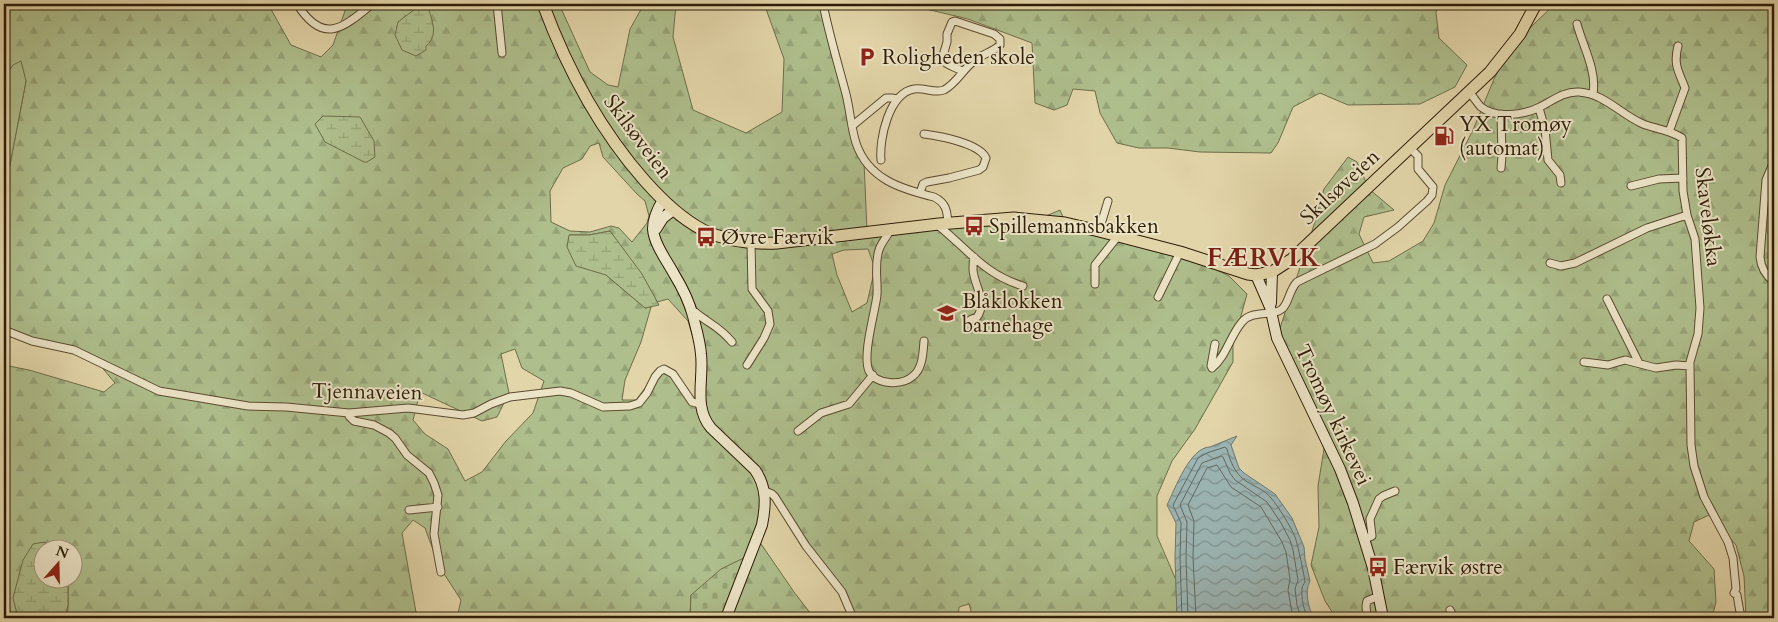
<svg xmlns="http://www.w3.org/2000/svg" width="1778" height="622" font-family="Cardo,serif">
	<style>
		.forest { fill: url(#forest-firs); stroke: #6e6d49; fill-rule: evenodd }
		.wetland { fill: url(#wetland-marsh); stroke: #6e6d49 }
		.cemetery { fill: url(#cemetery-stones); stroke: #6e6d49 }
		.green { fill: #aebe8c; stroke: #6e6d49 }
		.water { fill: url(#water-waves); stroke: #6f786e }
		.lines { fill: none; stroke-linecap: round; stroke-linejoin: round }
		.shore { stroke: #64685d; stroke-width: 1 }
		.minor-casing { stroke: #5b4a2f; stroke-width: 9 }
		.secondary-casing { stroke: #2e1c06; stroke-width: 12 }
		.primary-casing { stroke: #2e1c06; stroke-width: 13 }
		.minor { stroke: #ece4c7; stroke-width: 7 }
		.secondary { stroke: #ece4c7; stroke-width: 10 }
		.primary { stroke: #e2d5a9; stroke-width: 11 }
		.labels { text-anchor: middle; dominant-baseline: central; stroke-width: 4; stroke-linejoin: round; paint-order: stroke }
		.poi-label { font-size: 21px; fill: #2e1c06; stroke: #ece4c7; text-anchor: start }
		.street-label { font-size: 21px; fill: #2e1c06; stroke: #ece4c7 }
		.district-label { font-size: 26px; font-weight: bold; letter-spacing: 1px; fill: #7a1f14; stroke: #ece4c7 }
	</style>
	<defs>
		<pattern id="forest-firs" width="22" height="20" patternUnits="userSpaceOnUse" patternTransform="scale(1.25)"><rect width="22" height="20" fill="#aebe8c"/><path d="M5 1l3.5 6h-7zM16 11l3.5 6h-7z" fill="#96a377"/></pattern>
		<pattern id="wetland-marsh" width="20" height="14" patternUnits="userSpaceOnUse" patternTransform="scale(1.25)"><rect width="20" height="14" fill="#aebe8c"/><path d="M1 5h8M5 5V1M11 12h8M15 12V8" fill="none" stroke="#96a377"/></pattern>
		<pattern id="cemetery-stones" width="16" height="16" patternUnits="userSpaceOnUse" patternTransform="scale(1.25)"><rect width="16" height="16" fill="#aebe8c"/><path d="M2 7V4a2 2 0 0 1 4 0v3zM10 15v-3a2 2 0 0 1 4 0v3z" fill="#96a377"/></pattern>
		<pattern id="water-waves" width="16" height="10" patternUnits="userSpaceOnUse" patternTransform="scale(1.25)"><rect width="16" height="10" fill="#9bb5b4"/><path d="M0 5q4-4 8 0t8 0" fill="none" stroke="#7f9290"/></pattern>
	</defs>
	<rect width="100%" height="100%" fill="#e2d5a9"/>
	<filter id="stains"><feTurbulence type="fractalNoise" baseFrequency=".004" numOctaves="4"/><feColorMatrix values="0 0 0 0 .2 0 0 0 0 .09 0 0 0 0 .02 0 0 0 .5 -.17"/></filter>
	<radialGradient id="worn" r=".72"><stop offset=".6" stop-color="#630" stop-opacity="0"/><stop offset="1" stop-color="#630" stop-opacity=".3"/></radialGradient>
	<path class="forest" d="M4,4H268L291,45L321,57L333,45L346,8L338,4H559L590,72L608,85L618,87L630,29L644,4H676L673,37L693,110L746,133L782,112L784,59L766,9L770,4H823L852,129L864,162L867,231L1041,218L1060,210L1063,217L1079,227L1193,258L1229,276L1247,294L1233,345V362L1195,429L1172,461L1157,496V536L1176,580L1177,618H973L969,604L959,607L958,618H854L827,570L770,491L759,541L794,592L814,618H730L691,595L690,618H457L461,600L439,566L425,528L413,520L402,533L417,618H65L68,610V583L58,580H72V550L46,549L45,542L16,612L18,618H4V365L29,370L104,392L115,383L99,364L64,349L4,330V196L26,81L13,65L4,78ZM599,143L603,157L637,194L645,201L649,216L647,223L632,242L619,228L611,226L590,232L570,231L551,222L550,191L563,168L582,159L590,146ZM610,231L657,302L668,299L688,321L699,358L696,400L671,371L660,368L636,400H622L625,380L641,342L651,307L645,308L606,275L569,235H589ZM868,249L875,268L867,303L852,312L837,275L832,254L844,250ZM515,349L522,368L544,381L533,413L506,441L482,472L465,481L448,449L425,434L413,420L420,392L482,421L497,417L509,393L501,354Z
		M905,4H1438L1436,13L1439,38L1467,65L1455,87L1420,104L1348,105L1320,93L1293,107L1278,143L1271,153L1200,152L1168,148H1139L1117,143L1100,113L1095,91L1073,89L1067,105L1054,110L1035,103L1032,43L968,19Z
		M1555,4H1770L1773,11L1774,36V618H1746L1744,576L1736,545L1709,515L1694,522L1689,541L1714,569L1716,602L1712,618H1336L1325,601L1311,565L1319,527L1318,486L1324,449L1312,411L1276,340L1313,228L1324,189L1348,157L1357,162L1369,189L1394,210L1364,217L1359,234L1373,263L1389,261L1423,241L1434,223L1445,185L1473,130L1494,79L1512,45Z"/>
	<path class="wetland" d="M419,6L428,7C432,20 439,36 426,46V50L416,56L402,50L395,35L398,22Z
		M323,116L360,117L374,141L375,157L367,162H364L325,142L315,124Z
		M610,231L642,274L659,305L645,308L606,275L576,266L567,247L569,235H589Z
		M45,542L46,549L42,550V580H58L68,583V605L65,618H18L13,598L23,560L33,544Z"/>
	<path class="cemetery" d="M752,554L724,618H690L691,595L721,569Z"/>
	<path class="green" d="M21,61L26,81L4,196V78L13,65Z"/>
	<path class="water" d="M1237,436L1231,445L1239,468L1244,473L1275,494L1292,518L1304,547L1305,559L1310,581C1304,593 1309,607 1313,618H1177L1175,557L1176,523L1167,505C1175,489 1190,447 1210,447Z"/>
	<g class="lines">
		<path class="shore" d="M1182,618L1180,557L1181,523L1173,505L1198,458L1207,453L1225,447L1227,449C1230,461 1235,474 1246,481C1255,487 1265,490 1271,498C1278,506 1291,527 1295,537C1297,541 1305,579 1305,582C1304,584 1302,586 1302,589C1301,598 1304,611 1308,618
			M1188,618L1186,557L1187,522L1180,505L1202,463L1221,456L1223,457L1230,473L1235,480L1267,502L1281,523L1290,540L1293,550L1298,580L1295,589L1297,605L1301,618
			M1196,618L1193,557L1194,521L1188,505L1207,468L1217,465L1231,487L1261,507L1282,542L1286,552L1290,579L1288,590L1293,618"/>
		<defs>
			<path id="minor" d="M297,4C323,45 342,29 372,4
				M497,4L502,53
				M823,4C829,34 838,64 846,94C850,110 851,127 856,143C868,179 901,189 934,197C946,203 947,210 948,223
				M1577,24C1583,47 1597,70 1593,94
				M1469,92C1473,96 1477,103 1481,107C1496,119 1524,115 1540,107C1552,101 1564,91 1579,92C1605,94 1620,114 1643,124C1656,129 1670,130 1682,138L1683,191L1687,215L1695,239L1700,308L1698,334L1690,362L1691,445L1694,466L1704,497L1728,542L1733,558L1736,589L1734,593L1737,595L1741,618
				M1539,108L1545,129L1548,160L1560,175L1561,183
				M1501,114L1502,156L1501,168
				M852,126L886,98H892L897,99
				M1669,132L1685,88C1679,72 1673,65 1678,46
				M881,160C879,139 889,93 914,89C924,87 935,94 944,90C957,83 963,69 974,61C982,54 993,52 1000,45V39L994,34L955,21L952,22L947,34V42L942,59C946,66 957,67 963,72
				M1774,161L1766,180L1760,257C1761,268 1765,275 1774,282
				M1631,186L1659,179L1683,178
				M920,193L923,184L927,182L949,178L979,170L983,167L986,158C979,143 939,136 924,134
				M939,224L940,227C969,251 986,275 1023,286
				M890,230C887,237 881,243 879,250C874,265 878,280 877,295C875,313 862,355 869,371C876,385 902,386 913,376C923,368 923,352 924,341
				M1099,231L1108,201
				M1550,263L1561,266L1575,263L1647,228L1687,215
				M1095,284V265L1118,236
				M1158,297L1180,252
				M1607,299L1639,363
				M692,312H695C709,324 719,326 732,342
				M970,320L977,317C988,302 974,285 973,270C973,266 973,261 974,257
				M4,330L32,341L74,350L159,391L248,406L286,407L349,413L408,408L463,415L474,413L491,404L510,397L560,391L571,393L603,407L630,406L639,403L647,393L655,377L660,371L664,369L673,374L692,402L700,404
				M1215,344L1211,366L1212,368C1226,357 1230,336 1242,322C1253,309 1273,317 1282,309C1289,303 1289,290 1297,282L1375,244L1398,227L1427,201L1432,195L1433,187L1418,169V156L1410,148
				M1584,362L1608,365L1625,360L1656,368L1676,365L1690,366
				M747,365L764,338L770,324L768,311L752,289L751,243
				M349,413V416L354,421L374,425L389,433L395,438L407,455L429,473L434,483L438,495L434,534L441,572
				M798,431L821,413L849,404L873,375
				M765,491L772,494L775,497L806,546L842,592L853,618
				M409,510L438,507
				M1365,539L1372,536L1370,519L1379,499L1383,496L1395,491
				M1450,610L1454,618
				M1367,618L1366,606L1367,601L1379,596"/>
			<path id="secondary" d="M663,200C658,208 653,219 653,229C654,244 667,261 674,274C682,287 689,301 693,316C696,328 700,341 701,354C704,379 693,407 711,428L755,470C767,487 766,505 762,525L726,618
				M656,229L663,218L673,210
				M1256,275L1270,307L1277,338L1340,469L1353,503L1373,568L1383,618
				M1271,303L1272,272"/>
			<path id="primary" d="M543,4C567,69 599,129 645,181C662,200 680,218 703,230C726,241 751,244 777,243L939,224L1014,218L1065,223L1099,231L1180,252L1248,274L1256,275L1272,272L1292,259L1490,72L1520,34L1536,4"/>
		</defs>
		<use href="#minor" class="minor-casing"/>
		<use href="#secondary" class="secondary-casing"/>
		<use href="#primary" class="primary-casing"/>
		<use href="#minor" class="minor"/>
		<use href="#secondary" class="secondary"/>
		<use href="#primary" class="primary"/>
	</g>
	<defs>
		<symbol id="parking-bare" viewBox="-9 -9 18 18"><path d="M-3.5-5.5H1a3.5 3.5 0 0 1 0 7H-1V5.5H-3.5ZM-1-3.4V-.6H.8a1.4 1.4 0 0 0 0-2.8Z" fill="#8f2418" stroke="#ece4c7" stroke-width="2.5" paint-order="stroke"/></symbol>
		<symbol id="fuel-bare" viewBox="-9 -9 18 18"><path d="M-5.5-6h7V0h2V4h1.3V-2.5L3-4.5l.8-.8L6-3V5H2.5V1h-1V6h-7ZM-4.2-4.7v3.2H.2V-4.7Z" fill="#8f2418" stroke="#ece4c7" stroke-width="2.5" paint-order="stroke"/></symbol>
		<symbol id="bus-bare" viewBox="-9 -9 18 18"><path d="M-5-6H5V4H4V6H2V4H-2V6H-4V4H-5ZM-3.5-4V0h7V-4ZM-3.5 1.2v1.5H-2V1.2ZM2 1.2v1.5H3.5V1.2Z" fill="#8f2418" stroke="#ece4c7" stroke-width="2.5" paint-order="stroke"/></symbol>
		<symbol id="school-bare" viewBox="-9 -9 18 18"><path d="M0-5L7-2L0 1L-7-2ZM-4 1L0 2.5L4 1V4Q0 6-4 4Z" fill="#8f2418" stroke="#ece4c7" stroke-width="2.5" paint-order="stroke"/></symbol>
	</defs>
	<g fill-rule="evenodd">
		<use href="#parking-bare" x="853" y="43" width="28" height="28"/>
		<use href="#fuel-bare" x="1430" y="122" width="28" height="28"/>
		<use href="#bus-bare" x="960" y="212" width="28" height="28"/>
		<use href="#bus-bare" x="692" y="223" width="28" height="28"/>
		<use href="#school-bare" x="933" y="299" width="28" height="28"/>
		<use href="#bus-bare" x="1364" y="553" width="28" height="28"/>
	</g>
	<g class="labels">
		<g class="poi-label">
			<text x="882" y="57">Roligheden skole</text>
			<text x="1459" y="124">YX Tromøy<tspan x="1459" dy="24">(automat)</tspan></text>
			<text x="989" y="226">Spillemannsbakken</text>
			<text x="721" y="237">Øvre Færvik</text>
			<text x="962" y="301">Blåklokken<tspan x="962" dy="24">barnehage</tspan></text>
			<text x="1393" y="567">Færvik østre</text>
		</g>
		<g class="street-label">
			<text transform="translate(638 137) rotate(53)">Skilsøveien</text>
			<text transform="translate(1340 187) rotate(-43)">Skilsøveien</text>
			<text transform="translate(1708 217) rotate(83)">Skaveløkka</text>
			<text transform="translate(367 392) rotate(1)">Tjennaveien</text>
			<text transform="translate(1333 415) rotate(65)">Tromøy kirkevei</text>
		</g>
		<g class="district-label">
			<text x="1264" y="257">FÆRVIK</text>
		</g>
	</g>
	<rect width="1778" height="622" fill="none" stroke="#e2d5a9" stroke-width="20"/>
	<rect x="5" y="5" width="1768" height="612" fill="none" stroke="#2e1c06" stroke-width="2.5"/>
	<rect x="10" y="10" width="1758" height="602" fill="none" stroke="#2e1c06"/>
	<g transform="translate(58 564) rotate(20)"><circle r="24" fill="#ece4c7" stroke="#a0947a"/>
	<path d="M0-4L9 19L0 12L-9 19Z" fill="#8f2418"/>
	<text y="-8" font-size="14" font-weight="bold" text-anchor="middle" fill="#2e1c06">N</text>
	</g>
	<rect width="100%" height="100%" filter="url(#stains)"/>
	<rect width="100%" height="100%" fill="url(#worn)"/>
</svg>
